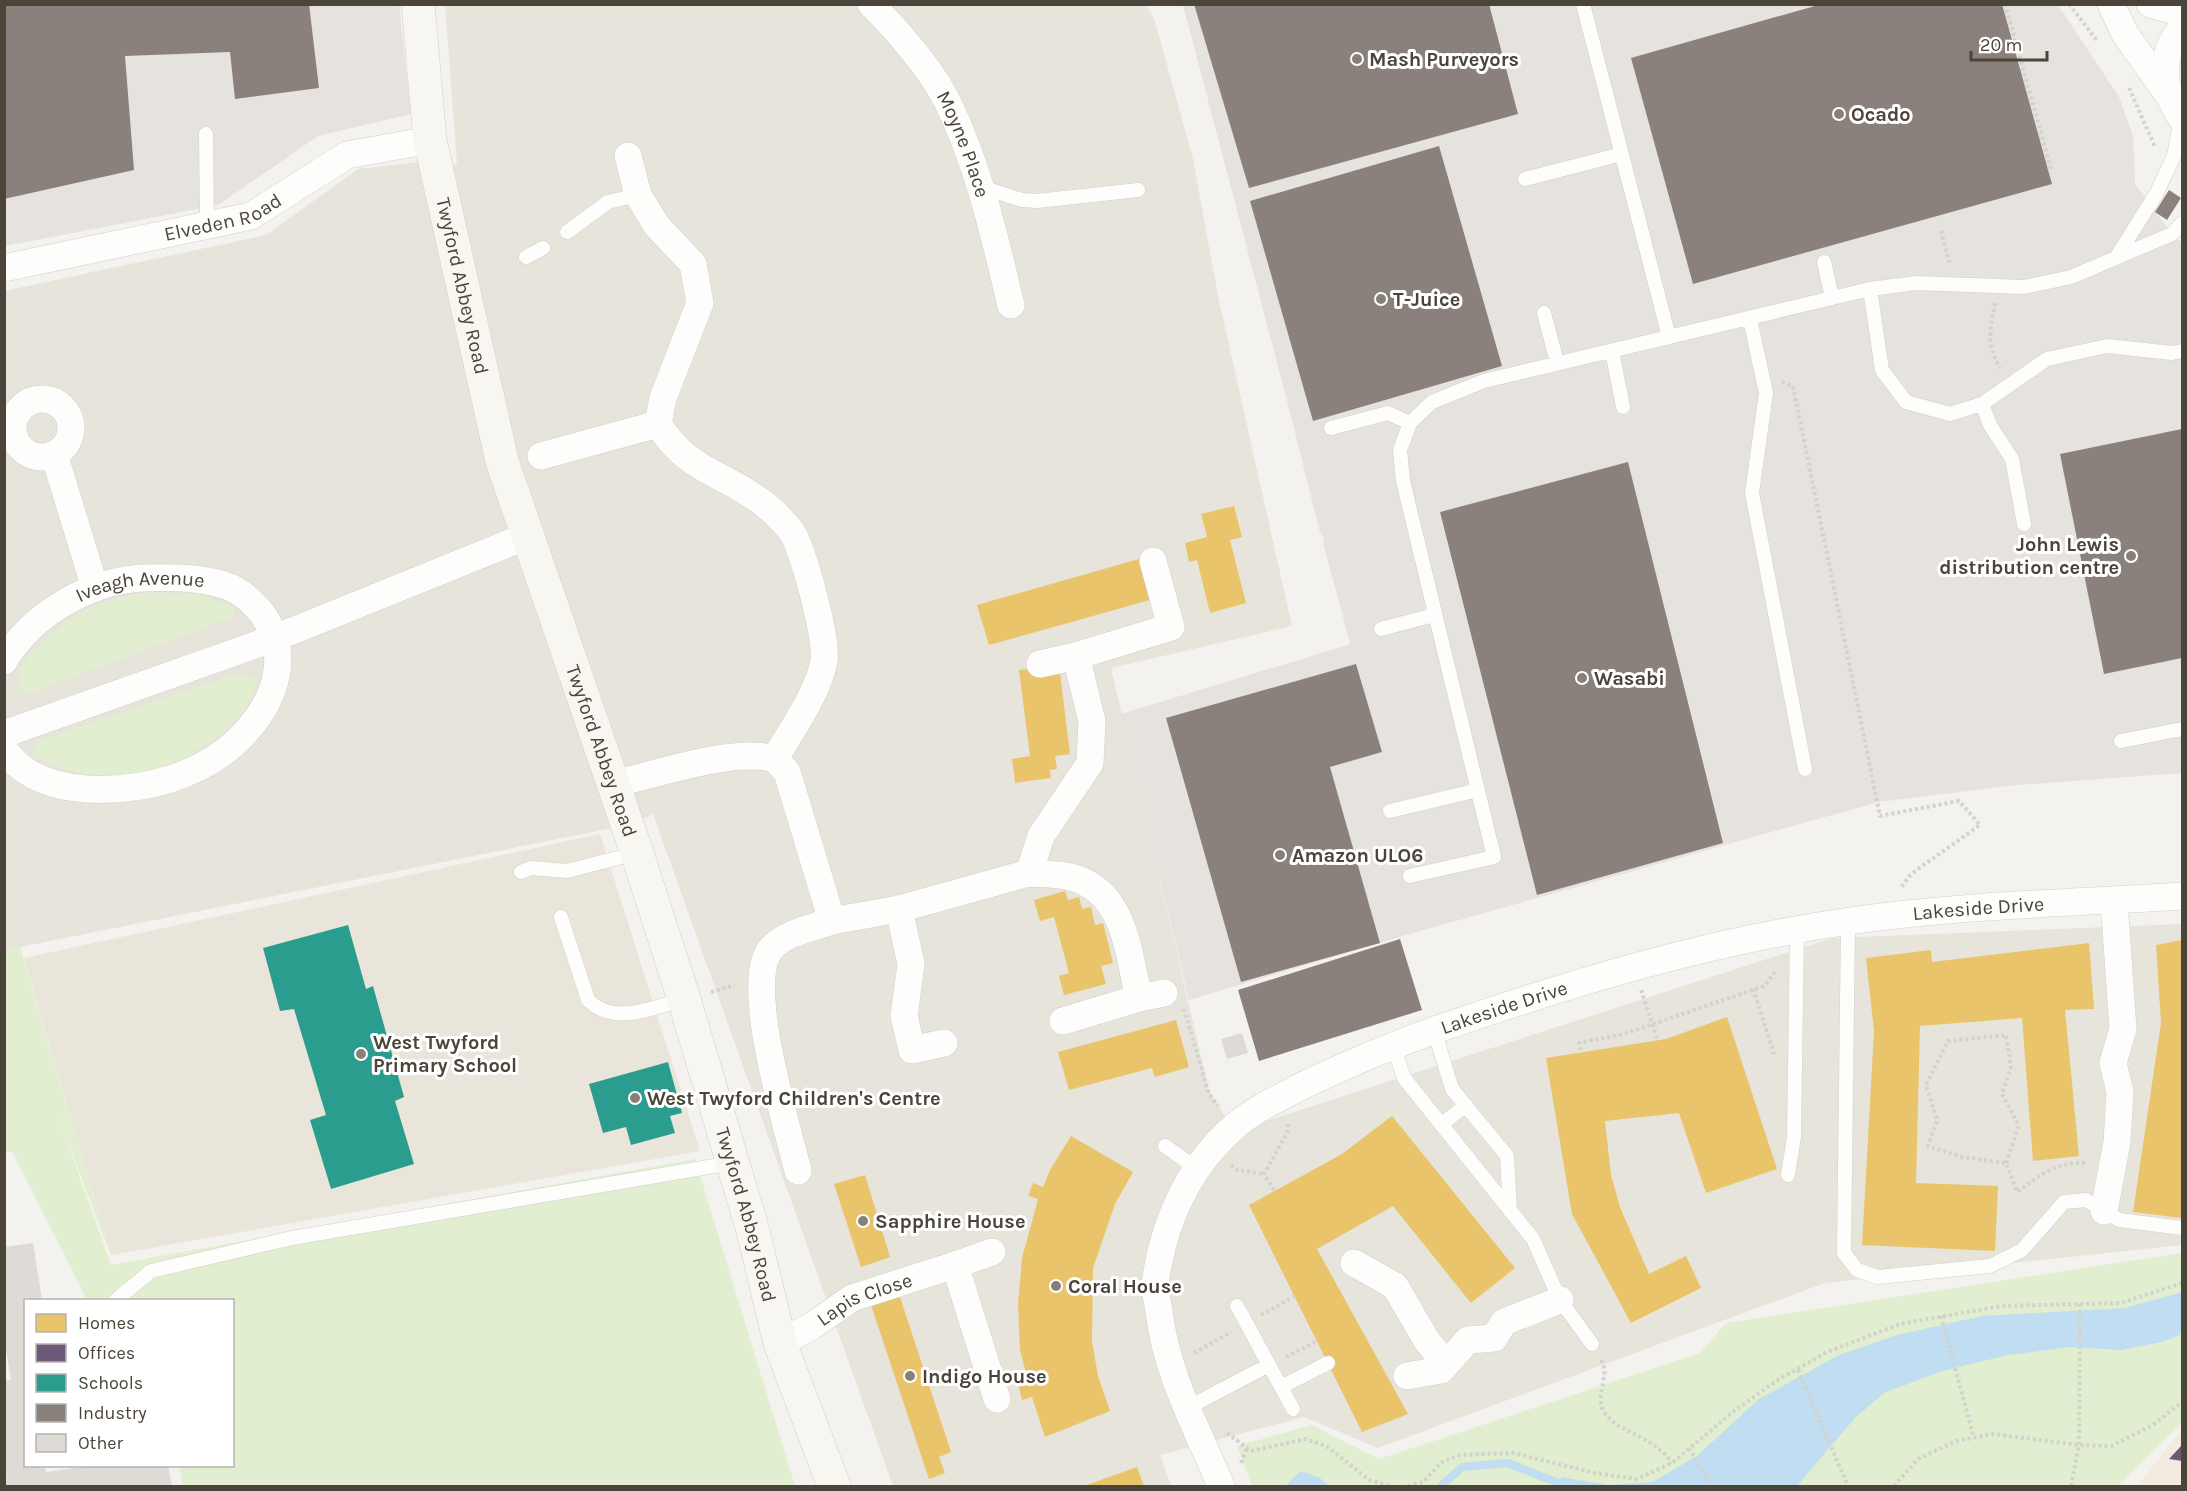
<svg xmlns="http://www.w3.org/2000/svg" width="2187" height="1491" font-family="Karla,sans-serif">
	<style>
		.residential { fill: #e7e4dc }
		.commercial { fill: #f3ebdf }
		.industrial { fill: #e6e2de }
		.education { fill: #eae5da }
		.green { fill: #e1eecf }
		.parking { fill: #e6e3df }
		.water { fill: #c0ddf1 }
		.homes { fill: #e9c46a }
		.offices { fill: #6d597a }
		.schools { fill: #2a9d8f }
		.industry { fill: #8a817c }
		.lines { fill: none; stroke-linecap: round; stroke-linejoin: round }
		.stream { stroke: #c0ddf1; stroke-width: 8 }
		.building { fill: #dedbd6 }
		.lane-casing { stroke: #d2d0cb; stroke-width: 15 }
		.street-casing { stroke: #d2d0cb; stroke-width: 28 }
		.secondary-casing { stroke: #d3cfc5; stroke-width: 34 }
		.path { stroke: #d3d2cc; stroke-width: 4; stroke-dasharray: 3 3; stroke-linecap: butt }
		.lane { stroke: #fdfdfc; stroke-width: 14 }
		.street { stroke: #fdfdfc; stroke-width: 27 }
		.secondary { stroke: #f7f6f1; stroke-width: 33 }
		.poi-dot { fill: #868178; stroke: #fff; stroke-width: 2 }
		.labels { text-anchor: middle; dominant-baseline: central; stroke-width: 6; stroke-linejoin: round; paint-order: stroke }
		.poi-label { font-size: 20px; font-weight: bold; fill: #4b4439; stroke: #fff; text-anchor: start }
		.street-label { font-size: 20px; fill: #4b4439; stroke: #fff }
	</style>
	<rect width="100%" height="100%" fill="#f4f2ee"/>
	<path class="residential" d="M445,5H1146L1154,18L1193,159L1218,296L1292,626L1111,668L1209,1091L1235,1131L1832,938L2182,924V1245L1825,1283L1378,1448L1304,1417L1160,1455L1171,1486H893L653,814L628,825L5,950L4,291L266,235L358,169L427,161L436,168L457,164Z"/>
	<path class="commercial" d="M2182,1429V1486H2138Z"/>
	<path class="industrial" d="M5,5H399L411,114L318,136L218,205L5,246Z
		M1183,5H2058L2119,97L2133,136L2135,184L2172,234L2182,243V773L2017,785L1878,802L1406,935L1189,1000L1121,714L1351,644Z"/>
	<path class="education" d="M600,834L700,1151L111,1255L24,958Z"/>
	<path class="green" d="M140,593L199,594L234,608V617L30,693L21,691C3,666 63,623 82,612C100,602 120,598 140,593Z
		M235,674L249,676L256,680C255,700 243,713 230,726C179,773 97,794 36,756L34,748L39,741Z
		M20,947L111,1255L56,1111L111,1265L695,1159L795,1486H183L179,1466H232V1300H87L13,1153L5,1151L4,950Z
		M2182,1253V1423L2117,1486H1252L1237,1446L1312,1425L1379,1459L1700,1353L1726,1323Z"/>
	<path class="parking" d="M1496,5H1552L1572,82L1520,96Z
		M2053,36L2097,198L2078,203L2082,225L1955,258L1952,247L1750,299L1745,270L2062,188L2023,43Z
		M1609,280L1619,320L1507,348L1497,308Z
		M1840,332L1871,407L1912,438L1964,441L1995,422L2019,463L2045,459L2089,667L2063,671L2069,708L1883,746L1798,340Z
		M1717,354L1732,418L1475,478L1465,437L1495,430L1490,407Z
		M1360,415L1386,517L1320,533L1295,432Z
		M1388,526L1441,721L1376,739L1323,543Z"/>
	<path class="water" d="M2182,1292V1334L2162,1342L2121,1350L2070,1347L2008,1355L1942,1371L1884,1393L1856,1417L1797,1486H1564L1561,1484V1477L1608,1485L1653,1482L1698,1455L1759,1399L1839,1355L1897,1335L1982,1316L2125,1308Z
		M1301,1471L1320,1478L1329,1486H1285Z"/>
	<path class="homes" d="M1234,506L1242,537L1230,540L1246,603L1210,613L1197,560L1189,562L1185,543L1207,537L1201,514Z
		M1139,559L1150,600L989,645L977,605Z
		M1059,665L1070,754L1055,756L1057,769L1050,770L1051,778L1015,783L1012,759L1030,756L1019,670Z
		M1065,891L1068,900L1079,897L1082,909L1091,907L1095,925L1103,923L1113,963L1101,966L1106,984L1064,995L1059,976L1069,973L1054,917L1040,921L1034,900Z
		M2182,940V1218L2133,1212L2161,1023L2156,945Z
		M2089,943L2094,1009L2065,1010L2079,1156L2033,1161L2022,1018L1920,1026L1916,1183L1998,1186L1995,1251L1862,1245L1874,1031L1866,958L1931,950L1932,962Z
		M1727,1017L1777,1169L1706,1193L1679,1113L1605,1121L1611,1175L1620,1207L1649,1274L1686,1256L1701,1288L1631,1323L1572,1214L1546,1058L1666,1039Z
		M1176,1020L1189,1067L1155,1077L1152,1068L1069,1090L1058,1052Z
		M1392,1116L1515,1268L1471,1303L1393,1206L1317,1249L1408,1414L1362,1432L1249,1205L1342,1154Z
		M1071,1136L1133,1172L1115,1204L1093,1268L1092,1341L1098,1376L1110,1411L1045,1437L1032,1397L1022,1400L1019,1387L1029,1384L1020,1350L1018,1305L1022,1258L1038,1199L1028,1196L1033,1183L1043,1187L1050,1170Z
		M865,1175L890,1257L861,1267L834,1184Z
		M897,1288L951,1452L939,1457L945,1473L929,1479L869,1299Z
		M1137,1467L1144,1486H1084Z"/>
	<path class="offices" d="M2182,1445V1461L2169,1459Z"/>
	<path class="schools" d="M348,925L366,989L373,986L404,1097L395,1101L414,1164L331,1189L310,1120L326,1115L294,1009L280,1011L263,948Z
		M668,1062L682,1113L670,1116L675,1133L631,1145L626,1127L603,1133L589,1084Z"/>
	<path class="industry" d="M4,4H309L319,88L235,99L230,52L125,56L134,170L4,199Z
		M1194,4H1489L1518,114L1249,188Z
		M1822,4H2002L2052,184L1693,284L1631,58Z
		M1439,146L1502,366L1313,421L1250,201Z
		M2169,190L2181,198L2167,220L2155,212Z
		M2182,429V658L2104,674L2060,454Z
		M1628,462L1723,843L1537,895L1440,512Z
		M1356,664L1382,752L1330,767L1380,943L1241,982L1166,718Z
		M1400,939L1422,1010L1259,1061L1238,990Z"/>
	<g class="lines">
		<path class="stream" d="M1441,1486L1462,1467L1508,1463L1561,1484"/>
	</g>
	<path class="building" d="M1242,1033L1248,1053L1227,1059L1221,1039Z
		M33,1243L42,1300H26V1466H45L46,1472L89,1466H168L172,1486H4V1477L7,1476L4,1460V1381L11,1380L4,1337V1247Z"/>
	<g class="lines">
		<defs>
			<path id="lane" d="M1583,4L1669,337
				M206,134L207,225
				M1525,179L1622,154
				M981,187L1022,200L1037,201L1138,190
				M567,232L608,202L638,195
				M526,257L543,248
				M2116,258L2156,194L2174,156L2181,118
				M1824,262L1832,297
				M1870,289L1882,370L1906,402L1950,414L1982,404L2047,359L2107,346L2172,353L2182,351
				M1544,313L1557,362
				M1750,319L1766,393L1752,493L1805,769
				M1612,351L1623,407
				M1982,404L1990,425L2012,459L2024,524
				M1331,428L1388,413L1410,423
				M1381,629L1434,615
				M2121,741L2182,729
				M1390,811L1478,790
				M521,872L531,868L567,871L637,853
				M1410,876L1494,857L1403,481L1400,450L1410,423L1432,402L1484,381L1870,289L1916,283L2024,287L2071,277L2172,234L2182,223
				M561,917L588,1000C613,1026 653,1008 684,999
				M1848,921L1844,1253L1857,1270L1878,1277L1990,1266L2022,1250L2064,1202L2086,1200L2119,1220L2182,1228
				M1434,1030L1452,1089L1507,1156L1510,1211
				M1393,1045L1404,1078L1533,1239L1560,1300L1592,1344
				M1441,1125L1466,1105
				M1165,1146L1196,1168
				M1788,1175L1794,1137L1797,929
				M116,1300L151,1271L292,1238L732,1163
				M1237,1306L1293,1409
				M1281,1387L1328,1363
				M1187,1408L1269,1365"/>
			<g id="street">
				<path id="s1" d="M871,4C897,30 931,69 947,101C979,166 994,235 1011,305"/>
				<path d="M2111,4L2125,34L2167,93"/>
				<path d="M2150,4L2182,13"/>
				<path d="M2182,28C2158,55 2162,91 2182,119"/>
				<path id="s2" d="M4,268L251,216L347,155L430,140"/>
				<circle cx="42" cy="428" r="29"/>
				<path d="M54,454L95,588"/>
				<path d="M541,456L658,424"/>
				<path id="s3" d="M4,661C32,614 89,581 143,578C172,577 205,577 232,588C243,593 253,603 260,611C293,653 276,701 242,736C203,777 141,792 87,789C56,787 23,777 4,749"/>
				<path d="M1040,664L1076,656"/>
				<path d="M4,734L275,638L527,536"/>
				<path d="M775,759L787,772L832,921L899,909L1029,873"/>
				<path d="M614,784C657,774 735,747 775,759C792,728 817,696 824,661C828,641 803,549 792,532C785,523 772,510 763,503C723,472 688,472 658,424L663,398L700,303L693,264L657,226L638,195L628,156"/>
				<path d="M899,909L911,964L904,1016L912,1050L944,1043"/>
				<path d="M1139,998L1164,993"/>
				<path d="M1063,1021L1139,998C1128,953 1125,890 1071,877C1058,874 1043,874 1029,873L1041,836L1090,763L1092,721L1076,656L1171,627L1153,561"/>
				<path d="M798,1171C788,1129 743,984 770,950C783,933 812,928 832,921"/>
				<path d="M2104,1211L2117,1142L2120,1092L2113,1063L2123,1029L2114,901"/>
				<path d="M1354,1263L1395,1286L1427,1341L1446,1364"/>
				<path d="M955,1265L992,1252"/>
				<path id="s4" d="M780,1343L812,1326L852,1298L955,1265L997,1399"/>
				<path d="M1407,1376L1441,1370L1468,1340L1494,1338L1504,1322L1560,1300"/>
				<path id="s5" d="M1221,1486C1197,1428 1166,1374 1159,1311C1157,1300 1154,1288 1156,1277C1165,1219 1190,1165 1235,1126C1256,1108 1281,1097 1306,1084C1350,1063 1395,1044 1441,1028C1574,982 1710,941 1850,921C1960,905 2072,903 2182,896"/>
			</g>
			<g id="secondary">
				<path id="s6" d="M418,4L430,140L502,461L637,853L684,999L753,1231L780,1343L834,1486"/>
			</g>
		</defs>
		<use href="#lane" class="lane-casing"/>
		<use href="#street" class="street-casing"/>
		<use href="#secondary" class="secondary-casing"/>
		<path class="path" d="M2005,4L2051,169L2048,170
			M2069,4L2098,42
			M2129,88L2155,147
			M1941,231L1950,264
			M1995,303C1990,330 1986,343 2000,368
			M1782,382L1793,386L1880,816L1959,801L1980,825L1911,874L1900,889
			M1753,989L1774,1054
			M1641,990L1658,1041
			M711,992L735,985
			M1184,1009L1209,1094L1218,1106
			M1581,1050L1579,1043L1624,1034L1764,986L1775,972
			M2006,1163L2019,1126L2002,1094L2011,1067L2006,1035L1948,1041L1926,1085L1937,1120L1928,1146L1962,1157L2006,1163L2017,1192C2043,1174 2054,1162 2088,1163
			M1231,1165L1237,1170L1264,1174
			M1274,1190L1264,1174L1288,1131V1122
			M1261,1315L1295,1296
			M1941,1316L1974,1438
			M1194,1353L1231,1332
			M1286,1357L1317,1341
			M1601,1360C1611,1375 1595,1394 1603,1410C1616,1434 1653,1434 1672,1463
			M1798,1370L1848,1486
			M1227,1433L1251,1451L1306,1439L1328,1447L1369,1480L1391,1486
			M1689,1448L1711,1486
			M1241,1463L1247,1448
			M1408,1486L1423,1482L1442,1462L1460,1455L1513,1453L1595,1473L1637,1479L1672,1463L1734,1411L1776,1381L1827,1352L1900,1324L2001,1306L2121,1303L2182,1283
			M1894,1486L1918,1459L1956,1441L1993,1434L2079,1445L2111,1446L2153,1425L2182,1402
			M2071,1486L2079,1445L2080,1304"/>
		<use href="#lane" class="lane"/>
		<use href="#street" class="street"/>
		<use href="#secondary" class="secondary"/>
	</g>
	<g class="poi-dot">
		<circle cx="1357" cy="59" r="6"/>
		<circle cx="1839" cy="114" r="6"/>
		<circle cx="1381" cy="299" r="6"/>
		<circle cx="2131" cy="556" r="6"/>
		<circle cx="1582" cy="678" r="6"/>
		<circle cx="1280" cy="855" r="6"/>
		<circle cx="361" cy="1054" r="6"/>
		<circle cx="635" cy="1098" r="6"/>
		<circle cx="863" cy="1221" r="6"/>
		<circle cx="1056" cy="1286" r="6"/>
		<circle cx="910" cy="1376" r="6"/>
	</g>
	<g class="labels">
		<g class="poi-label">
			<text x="1369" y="59">Mash Purveyors</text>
			<text x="1851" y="114">Ocado</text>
			<text x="1393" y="299">T-Juice</text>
			<text x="2119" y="544" text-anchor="end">John Lewis<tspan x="2119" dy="23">distribution centre</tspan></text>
			<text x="1594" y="678">Wasabi</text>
			<text x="1292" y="855">Amazon ULO6</text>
			<text x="373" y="1042">West Twyford<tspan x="373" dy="23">Primary School</tspan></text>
			<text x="647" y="1098">West Twyford Children's Centre</text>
			<text x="875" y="1221">Sapphire House</text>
			<text x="1068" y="1286">Coral House</text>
			<text x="922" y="1376">Indigo House</text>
		</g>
		<g class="street-label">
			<text stroke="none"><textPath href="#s1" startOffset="170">Moyne Place</textPath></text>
			<text stroke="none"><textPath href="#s2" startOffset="225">Elveden Road</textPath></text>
			<text stroke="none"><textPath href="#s6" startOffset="286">Twyford Abbey Road</textPath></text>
			<text stroke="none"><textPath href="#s3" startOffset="164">Iveagh Avenue</textPath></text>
			<text stroke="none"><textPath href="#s6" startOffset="772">Twyford Abbey Road</textPath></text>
			<text stroke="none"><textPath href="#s5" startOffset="1176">Lakeside Drive</textPath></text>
			<text stroke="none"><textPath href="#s5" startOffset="690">Lakeside Drive</textPath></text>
			<text stroke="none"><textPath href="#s6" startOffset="1258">Twyford Abbey Road</textPath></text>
			<text stroke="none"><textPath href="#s4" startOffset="96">Lapis Close</textPath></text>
		</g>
	</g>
	<rect width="2187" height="1491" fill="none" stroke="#4b4439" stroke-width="12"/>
	<rect x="24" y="1299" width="210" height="168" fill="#ffffff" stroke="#b7b4b0" stroke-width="1.5"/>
	<rect x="36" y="1314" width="30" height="18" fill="#e9c46a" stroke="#b7b4b0" stroke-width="1.5"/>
	<text x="78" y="1329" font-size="18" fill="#4b4439">Homes</text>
	<rect x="36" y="1344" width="30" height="18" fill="#6d597a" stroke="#b7b4b0" stroke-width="1.5"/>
	<text x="78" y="1359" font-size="18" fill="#4b4439">Offices</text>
	<rect x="36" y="1374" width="30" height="18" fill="#2a9d8f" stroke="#b7b4b0" stroke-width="1.5"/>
	<text x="78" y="1389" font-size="18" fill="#4b4439">Schools</text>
	<rect x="36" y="1404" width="30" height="18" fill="#8a817c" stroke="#b7b4b0" stroke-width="1.5"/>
	<text x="78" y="1419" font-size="18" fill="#4b4439">Industry</text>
	<rect x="36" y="1434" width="30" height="18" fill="#dedbd6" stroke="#b7b4b0" stroke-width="1.5"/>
	<text x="78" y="1449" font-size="18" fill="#4b4439">Other</text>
	<path d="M1971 51v9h76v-9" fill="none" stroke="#4b4439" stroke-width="3"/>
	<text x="1980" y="51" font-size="18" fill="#4b4439" stroke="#ffffff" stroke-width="4.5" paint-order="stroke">20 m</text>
</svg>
